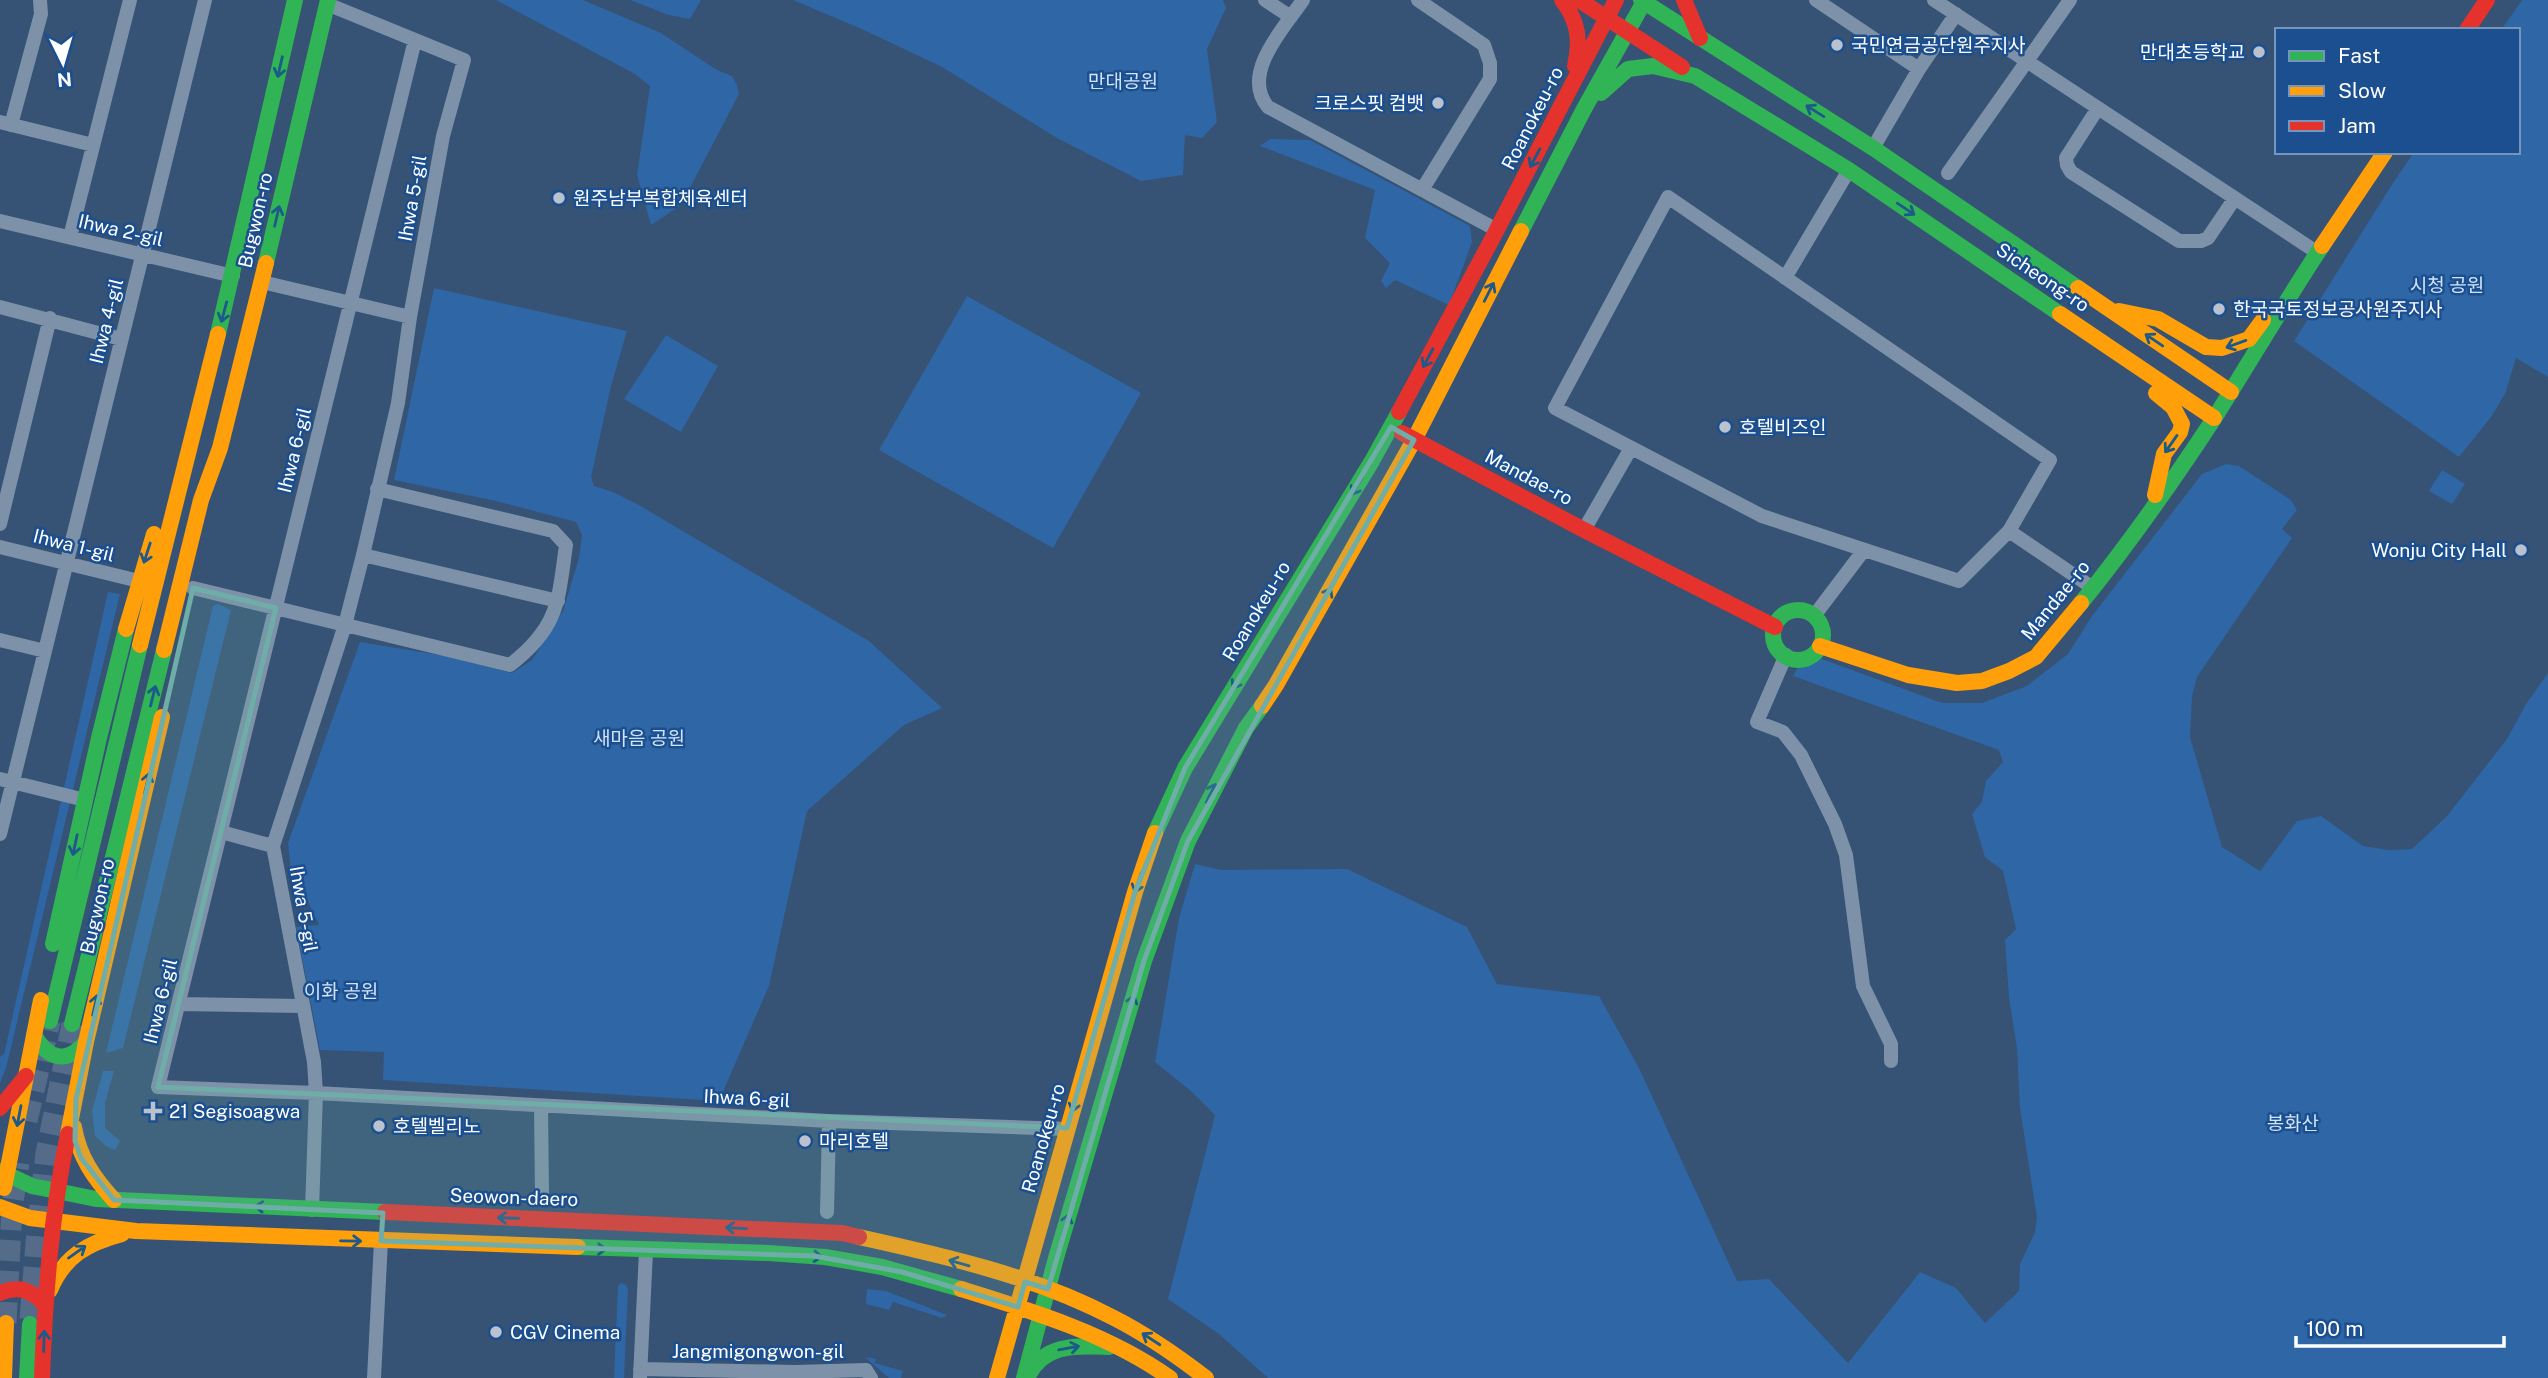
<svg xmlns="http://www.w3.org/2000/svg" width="2548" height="1378" font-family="'Public Sans','Noto Sans KR',sans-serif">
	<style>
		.green { fill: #2f66a5 }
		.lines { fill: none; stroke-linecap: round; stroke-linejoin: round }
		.secondary-tunnel { stroke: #546c89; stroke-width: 21; stroke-dasharray: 21 10; stroke-linecap: butt }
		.street { stroke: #7d92a8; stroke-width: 14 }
		.fast { stroke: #30b455; stroke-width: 16 }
		.slow { stroke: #ff9f0a; stroke-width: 16 }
		.jam { stroke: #e5322d; stroke-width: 16 }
		.oneway { stroke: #1d5989 }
		.marked { fill: #6fada8; fill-opacity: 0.2; stroke: #6fada8; stroke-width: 5; stroke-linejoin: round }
		.poi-dot { fill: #b9c2ce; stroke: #1b4f8f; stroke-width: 2.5 }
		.labels { text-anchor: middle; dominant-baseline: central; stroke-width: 5; stroke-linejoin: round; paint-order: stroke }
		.poi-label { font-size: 19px; fill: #fff; stroke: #1b4f8f; text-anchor: start }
		.park-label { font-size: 19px; fill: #cfe3fa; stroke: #1b4f8f }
		.street-label { font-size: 19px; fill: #fff; stroke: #1b4f8f }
	</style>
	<rect width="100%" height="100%" fill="#365274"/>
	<path class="green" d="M496,0H583L661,33L717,70L732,76L737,85L739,94L681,205L651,225L637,175L650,86L635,74Z
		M630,0H701L690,19L669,15Z
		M793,0H1223L1226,8L1207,49L1217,122L1202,138L1185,135L1183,175L1141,181L1057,138L942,67L864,30Z
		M2522,0H2548V377L2516,358L2505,394L2491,417L2459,457L2294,341L2391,186L2414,152H2518V30H2501Z
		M1270,139L1310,140L1470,226L1472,242L1449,305L1395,280L1386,288L1381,281L1390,263L1365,238L1375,190L1260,146Z
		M434,288L627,331L611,386L591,477L594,486L613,492L637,504L869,641L942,708L904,725L807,811L769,986L719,1101L383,1080L384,1052L320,1050L296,927L319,925L308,902L299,895L292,883L288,843L360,642L445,656L512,673L532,660L563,611L579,558L582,535L576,522L496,501L394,480Z
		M967,296L1141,393L1053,548L879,450Z
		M666,335L718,366L681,432L624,399Z
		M2226,464L2239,466L2291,500L2297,510L2282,529L2292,538L2197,677L2192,696L2190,737L2222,847L2260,871L2297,821L2321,816L2363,846L2389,850L2412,849L2447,816L2507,739L2526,704L2548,673V1378H1268L1219,1334L1168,1299L1215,1115L1192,1092L1155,1062L1179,918L1195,864L1222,870L1347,869L1467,927L1497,984L1599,996L1640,1070L1737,1281L1769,1279L1848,1363L1920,1272L1956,1288L1985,1323L2019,1291L2020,1264L2035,1232L2037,1218L2020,1108L2017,1048L2009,998L2005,940L2016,929L2003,871L1985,857L1972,814L1982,802L1986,781L2003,762L1999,750L1793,676L1803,659L1811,655L1942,703H1982L2027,686L2068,654L2092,616L2202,474Z
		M2442,470L2465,484L2452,504L2429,491Z
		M108,592L120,594L6,1068L0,1083V1057L4,1054Z
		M218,604L231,610L123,1048L106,1053L213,606Z
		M103,1071H114L105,1103V1128L120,1141L115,1150L106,1146L95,1136L92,1111Z
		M621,1283L626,1285L628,1289L624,1378H614L618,1286Z
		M867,1289L886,1291L947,1315L942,1318L893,1302L889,1310L866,1304Z
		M865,1357L876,1359L875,1363L903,1371L901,1378H889Z"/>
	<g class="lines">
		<path class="secondary-tunnel" d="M27,1121L50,1021
			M30,1319L37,1231L46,1153L72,1024
			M6,1323L12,1208L19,1163"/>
		<path class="street" d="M1265,0L1291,17
			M1303,0C1284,28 1240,74 1268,107L1497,230
			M1418,0L1484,45L1490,63V79L1422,190
			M1816,0L1919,69
			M1934,0L2318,253
			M415,40L158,1087L316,1093L829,1121L1067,1129
			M2098,108L2066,158L2067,165L2071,172L2179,241H2201L2208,238L2235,198
			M0,122L93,145
			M11,125L41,14L40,0
			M1873,148L1919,69L1956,14
			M1948,173L2070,0
			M0,221L233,276
			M70,237L130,0
			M1785,278L1849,170
			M262,282L410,317
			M0,307L121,339
			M0,524L50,318
			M1584,530L1631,448
			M2009,531L1959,581L1762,516L1555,408L1668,197L2050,460L2009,531L2093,588
			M0,547L139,581
			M363,555L558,601
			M193,588L510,665C559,627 558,602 566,545L553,531L377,489
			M1814,616L1864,550
			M0,640L45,651
			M1786,655L1757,722L1783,732L1801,755L1835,824L1846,855L1863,986L1891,1044V1061
			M0,779L85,800
			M221,832L273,846
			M0,834L205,0
			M179,1004L302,1006
			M541,1106L542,1195
			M312,1210L316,1093L314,1062L273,846L345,625L363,555L398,403L410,317L443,136L464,60L327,4
			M827,1212L829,1121
			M640,1369L795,1372L866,1370L871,1378
			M640,1377L646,1251
			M374,1378L381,1241"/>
		<path class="fast" d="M1641,0L1873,148L2078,288
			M1601,93L1628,69L1653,66L1695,76L1849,170L2060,314
			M1521,231L1584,109L1645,0
			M266,263L328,0
			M218,334L295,0
			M2081,603C2129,544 2173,481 2215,417C2251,360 2285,302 2322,246
			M1773 635a25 25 0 1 1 50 0a25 25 0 1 1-50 0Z
			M1155,833L1185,768L1372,461L1399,412
			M53,944L99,738L126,629
			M50,1021L140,645
			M72,1024L164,650
			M34,1035C48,1059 66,1065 86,1042
			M0,1171L32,1186L96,1199L385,1212
			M578,1247L768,1253L825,1257L882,1267L961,1289
			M1028,1376C1045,1343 1076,1346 1109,1347
			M27,1378L30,1324
			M1024,1378L1056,1258L1144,961L1188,841L1246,728L1262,706"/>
		<path class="slow" d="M2322,246L2385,152
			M2078,288L2231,392
			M2119,311L2158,319L2206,347L2222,348L2249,339L2263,320
			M2060,314L2214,418
			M2155,495L2164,454L2180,432L2182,424L2173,407L2156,393
			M126,629L154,534
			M140,645L218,334
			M1820,646L1908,675L1957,683L1982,681L2009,671L2036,657L2081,603
			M164,650L201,500L220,448L266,263
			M1262,706L1276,685L1414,440L1521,231
			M74,1127C79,1157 94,1178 114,1200
			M68,1134L86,1042L162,717
			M4,1188L41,1000
			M0,1207L30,1218L136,1231L578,1247
			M859,1237C945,1256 1034,1276 1112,1317C1146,1334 1176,1355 1206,1378
			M961,1289C1032,1311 1108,1334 1170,1378
			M50,1290C64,1256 88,1243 122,1234
			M4,1378L6,1323
			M997,1378L1135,892L1155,833"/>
		<path class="jam" d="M1562,0C1578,21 1581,40 1575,66
			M1579,0L1682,67
			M1684,0L1700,38
			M2467,30L2487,0
			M1399,412L1490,243L1616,0
			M1402,433L1584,530L1775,627
			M0,1108L26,1076
			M385,1212L842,1233L859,1237
			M0,1293C19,1285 32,1290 45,1305
			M42,1378C45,1296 51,1215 68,1134"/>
	</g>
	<defs><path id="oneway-shaft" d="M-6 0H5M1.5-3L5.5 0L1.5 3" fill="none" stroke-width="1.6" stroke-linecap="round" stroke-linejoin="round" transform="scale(1.75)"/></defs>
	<g class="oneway">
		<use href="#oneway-shaft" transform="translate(280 67) rotate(103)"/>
		<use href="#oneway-shaft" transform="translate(1815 111) rotate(-148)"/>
		<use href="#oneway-shaft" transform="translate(1535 158) rotate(118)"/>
		<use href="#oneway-shaft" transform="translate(1906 209) rotate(34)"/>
		<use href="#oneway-shaft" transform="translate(277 216) rotate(-77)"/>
		<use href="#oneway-shaft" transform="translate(1489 292) rotate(-63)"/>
		<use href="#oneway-shaft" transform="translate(224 312) rotate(105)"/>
		<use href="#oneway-shaft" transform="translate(2154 340) rotate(-146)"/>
		<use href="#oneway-shaft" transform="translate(2236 344) rotate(160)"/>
		<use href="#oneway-shaft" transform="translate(1428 358) rotate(118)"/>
		<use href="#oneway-shaft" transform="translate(2171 444) rotate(125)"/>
		<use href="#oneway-shaft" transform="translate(1357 486) rotate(121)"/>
		<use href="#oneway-shaft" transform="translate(147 553) rotate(108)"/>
		<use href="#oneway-shaft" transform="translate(1326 597) rotate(-61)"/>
		<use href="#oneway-shaft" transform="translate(1238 680) rotate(121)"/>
		<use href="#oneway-shaft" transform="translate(153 696) rotate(-76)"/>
		<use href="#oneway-shaft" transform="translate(147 783) rotate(-77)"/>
		<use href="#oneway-shaft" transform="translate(1211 793) rotate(-63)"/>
		<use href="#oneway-shaft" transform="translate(75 845) rotate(102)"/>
		<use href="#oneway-shaft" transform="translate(1138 883) rotate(108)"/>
		<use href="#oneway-shaft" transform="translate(95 1005) rotate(-77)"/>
		<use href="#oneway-shaft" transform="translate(1131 1005) rotate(-73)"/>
		<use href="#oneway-shaft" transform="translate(1075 1102) rotate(106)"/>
		<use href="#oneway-shaft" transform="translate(19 1116) rotate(101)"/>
		<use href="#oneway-shaft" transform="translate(265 1207) rotate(-177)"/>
		<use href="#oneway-shaft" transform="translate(508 1218) rotate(-178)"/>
		<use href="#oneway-shaft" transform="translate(1066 1224) rotate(-73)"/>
		<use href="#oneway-shaft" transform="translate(736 1228) rotate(-177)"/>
		<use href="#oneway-shaft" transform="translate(351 1241) rotate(1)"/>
		<use href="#oneway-shaft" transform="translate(596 1249) rotate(2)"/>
		<use href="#oneway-shaft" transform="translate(77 1252) rotate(-35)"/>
		<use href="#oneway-shaft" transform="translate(812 1256) rotate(5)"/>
		<use href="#oneway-shaft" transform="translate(959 1263) rotate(-164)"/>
		<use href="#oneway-shaft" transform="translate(1151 1339) rotate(-147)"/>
		<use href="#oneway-shaft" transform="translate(44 1341) rotate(-88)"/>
		<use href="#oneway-shaft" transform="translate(1069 1348) rotate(-10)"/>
	</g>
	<path class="marked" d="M1391,427L1414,440L1188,841L1144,961L1048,1289L1025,1282L1018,1307L902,1272L814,1256L381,1241L383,1213L114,1200L81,1158L75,1141L76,1099L193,588L276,608L158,1087L1067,1128L1135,892L1185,768Z"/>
	<g class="poi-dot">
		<circle cx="1837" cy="45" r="7"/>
		<circle cx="2259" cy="52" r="7"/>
		<circle cx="1438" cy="103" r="7"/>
		<circle cx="559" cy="198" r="7"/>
		<circle cx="2219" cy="309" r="7"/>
		<circle cx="1725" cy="427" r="7"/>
		<circle cx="2521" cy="550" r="7"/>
		<path d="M149.5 1100.5h7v7h7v7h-7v7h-7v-7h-7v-7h7z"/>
		<circle cx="379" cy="1126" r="7"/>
		<circle cx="805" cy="1141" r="7"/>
		<circle cx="496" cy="1332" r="7"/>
	</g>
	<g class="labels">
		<g class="poi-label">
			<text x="1851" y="45">국민연금공단원주지사</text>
			<text x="2245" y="52" text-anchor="end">만대초등학교</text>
			<text x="1424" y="103" text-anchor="end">크로스핏 컴뱃</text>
			<text x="573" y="198">원주남부복합체육센터</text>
			<text x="2233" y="309">한국국토정보공사원주지사</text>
			<text x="1739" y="427">호텔비즈인</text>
			<text x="2507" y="550" text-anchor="end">Wonju City Hall</text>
			<text x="169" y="1111">21 Segisoagwa</text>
			<text x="393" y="1126">호텔벨리노</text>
			<text x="819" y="1141">마리호텔</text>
			<text x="510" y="1332">CGV Cinema</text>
		</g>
		<g class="park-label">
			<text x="1123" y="81">만대공원</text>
			<text x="2447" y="285">시청 공원</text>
			<text x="639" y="738">새마음 공원</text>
			<text x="341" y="991">이화 공원</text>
			<text x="2293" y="1123">봉화산</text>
		</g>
		<g class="street-label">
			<text transform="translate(1532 118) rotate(-63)">Roanokeu-ro</text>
			<text transform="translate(412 198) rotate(-80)">Ihwa 5-gil</text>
			<text transform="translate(255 220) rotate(-77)">Bugwon-ro</text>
			<text transform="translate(121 230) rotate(13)">Ihwa 2-gil</text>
			<text transform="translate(2043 277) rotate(34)">Sicheong-ro</text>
			<text transform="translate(106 321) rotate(-76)">Ihwa 4-gil</text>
			<text transform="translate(294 450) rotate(-76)">Ihwa 6-gil</text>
			<text transform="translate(1529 477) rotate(28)">Mandae-ro</text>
			<text transform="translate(74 545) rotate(14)">Ihwa 1-gil</text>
			<text transform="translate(2055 600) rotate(-51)">Mandae-ro</text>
			<text transform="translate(1256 611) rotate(-59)">Roanokeu-ro</text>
			<text transform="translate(97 906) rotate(-77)">Bugwon-ro</text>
			<text transform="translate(304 909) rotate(80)">Ihwa 5-gil</text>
			<text transform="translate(160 1001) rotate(-76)">Ihwa 6-gil</text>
			<text transform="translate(747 1098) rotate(3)">Ihwa 6-gil</text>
			<text transform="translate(1043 1138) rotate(-74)">Roanokeu-ro</text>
			<text transform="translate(514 1197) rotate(2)">Seowon-daero</text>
			<text x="758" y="1351">Jangmigongwon-gil</text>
		</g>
	</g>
	<rect x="2275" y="28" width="245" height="126" fill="#1b4f8f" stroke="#7695bc" stroke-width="2"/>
	<rect x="2289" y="51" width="35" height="10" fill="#30b455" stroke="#7695bc" stroke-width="2"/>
	<text x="2338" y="63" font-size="21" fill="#ffffff">Fast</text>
	<rect x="2289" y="86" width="35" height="10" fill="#ff9f0a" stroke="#7695bc" stroke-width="2"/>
	<text x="2338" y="98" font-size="21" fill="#ffffff">Slow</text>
	<rect x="2289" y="121" width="35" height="10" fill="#e5322d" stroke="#7695bc" stroke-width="2"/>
	<text x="2338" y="133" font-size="21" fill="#ffffff">Jam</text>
	<g transform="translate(63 63) rotate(175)" stroke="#1b4f8f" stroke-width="5" paint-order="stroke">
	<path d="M0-5L12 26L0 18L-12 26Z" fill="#ffffff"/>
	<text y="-10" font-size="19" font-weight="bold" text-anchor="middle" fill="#ffffff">N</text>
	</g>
	<path d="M2296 1336v10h208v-10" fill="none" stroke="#ffffff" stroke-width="3.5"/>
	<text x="2306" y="1336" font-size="21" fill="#ffffff" stroke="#1b4f8f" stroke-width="5" paint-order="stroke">100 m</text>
</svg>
